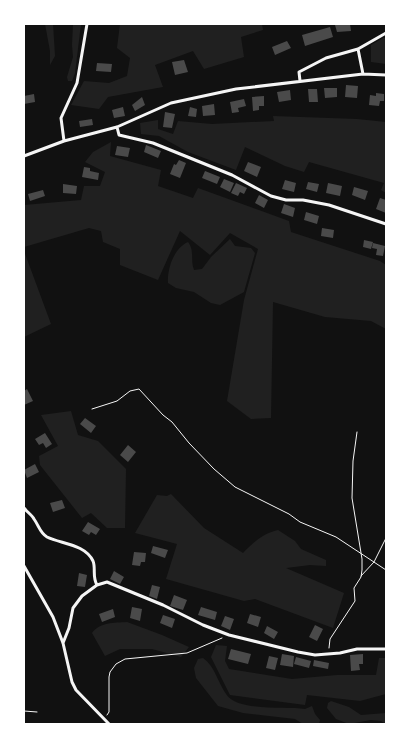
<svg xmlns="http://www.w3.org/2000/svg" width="410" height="748" font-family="Roboto,sans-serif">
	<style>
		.green { fill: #202020 }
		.building { fill: #4a4a4a }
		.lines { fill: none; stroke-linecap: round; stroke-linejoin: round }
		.path { stroke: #f5f5f5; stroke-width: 1 }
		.minor { stroke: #f5f5f5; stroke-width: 3 }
	</style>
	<rect width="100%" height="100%" fill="#111"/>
	<path class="green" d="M45,24H53L55,56L50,65V51Z
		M73,24H81L75,73L72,81H68L67,77L73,57L72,45Z
		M120,24H262L263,30L241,37L244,57L204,69L193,51L155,65L163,87L108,97L99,109L71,105L84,81L109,83L127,76L130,58L117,48Z
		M383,38H386V64L371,62V45Z
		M273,116L357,119L386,122V193L381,190L384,183L309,162L304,172L285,166L245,147L236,170L188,152L159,136L141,134L140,123L158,120V129L173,134L178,121L212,124L274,121Z
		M111,142L110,156L161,170L158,186L193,198L198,188L289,221L291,232L380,261L386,265V329L371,321L325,317L273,302L271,418L251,419L227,401L244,300L258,249L230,233L210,255L180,231L158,280L120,265V249L103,242L101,231L89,228L24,247V205L81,200L84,186H100L105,172L85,162L93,152Z
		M230,239L235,246L251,248L255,253L244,292L220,305L211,303L194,292L176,288L168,283C167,269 174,248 188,242C195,251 190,260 194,270L202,269L211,257Z
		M24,251L51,324L24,337Z
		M71,411L78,435L98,441L126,469L125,528H107L91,513L82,518L40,465L39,456L58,446L41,415Z
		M171,494L204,528L243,553C254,542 262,534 278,530L295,541L301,549L326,560V566L310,565L286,568L344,593L333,628L255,599L244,601L166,579L177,544L135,533L157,495L167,496Z
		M127,622L162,635L189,647L181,657L152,649H120L105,656L92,633C100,622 114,623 127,622Z
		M216,645L227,646L225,661L229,669L292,679L337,675H376L379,658H386V694L360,701L307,695L305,705L230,695L211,657Z
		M203,658C215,666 218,683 226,694C237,712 286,706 305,709L312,706L315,714L320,720L319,724H303L295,719L243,713L218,706L196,678L194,668L198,659Z
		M331,701L349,707L361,715L386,713V724L381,721L371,720L349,724L336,719L327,708L328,703Z"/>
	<path class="building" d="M350,24L351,31L337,32L335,25Z
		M330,27L333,37L305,46L302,35Z
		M287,41L291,48L275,55L272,47Z
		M184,60L188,72L175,75L172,62Z
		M97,63L112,64L111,72L96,71Z
		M346,85L358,86L357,98L345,97Z
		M324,88H337V97L325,98Z
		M308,89H317L318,102H309Z
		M290,90L291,100L279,102L277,92Z
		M376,93L384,94V101H380L379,106L369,105L370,95L376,96Z
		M34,94L35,102L24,104V96Z
		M264,96V106H259V110L253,111L252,97Z
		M142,97L145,105L135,111L132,105Z
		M244,99L246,106L238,108L239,112L232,113L230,102Z
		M214,104L215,115L203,116L202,106Z
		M123,107L125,116L114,118L112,110Z
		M190,107L197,109L196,117L188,116Z
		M165,112L175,114L172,128L163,127Z
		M92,119L93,125L80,127L79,121Z
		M146,145L161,151L158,158L144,152Z
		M117,146L130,148L128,157L115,155Z
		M179,160L186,163L180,178L170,174L174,164L176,165Z
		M248,162L261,167L257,177L244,171Z
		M84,167L90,168V171L99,173L98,180L82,177Z
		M205,171L220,177L217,184L202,178Z
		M224,179L234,183L230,192L220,187Z
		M285,180L296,183L294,192L282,189Z
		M308,182L319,184L317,192L306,189Z
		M236,183L247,188L244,194L240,192L238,196L231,193Z
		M328,183L342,186L340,196L326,193Z
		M63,184L77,186L76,194L63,193Z
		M354,187L368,191L365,200L352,195Z
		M43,190L45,196L30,201L28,194Z
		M259,195L268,200L264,208L255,203Z
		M380,198L386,200V213L376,209Z
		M284,204L295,208L293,217L281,213Z
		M306,212L319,216L317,224L304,220Z
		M322,228L334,230L333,238L321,236Z
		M364,240L373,242L371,249L363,247Z
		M373,243L385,246L383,256L376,255L377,249L372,248Z
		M27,389L33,401L24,405V391Z
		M85,418L96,426L91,433L80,424Z
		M45,433L52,444L46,448L43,443L39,445L35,439Z
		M128,445L136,452L128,462L120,455Z
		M35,464L39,472L27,478L24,470Z
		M62,500L65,508L53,512L50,503Z
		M88,522L100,529L96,535L91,532L89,535L82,531Z
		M153,546L168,550L165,558L151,553Z
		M134,552L146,553L145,562H141L140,566L132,565Z
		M114,571L124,577L120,584L110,579Z
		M79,573L87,575L85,587L77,586Z
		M152,585L160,587L157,599L149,596Z
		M174,595L187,600L183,610L170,606Z
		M132,607L142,609L140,621L130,618Z
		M201,607L217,612L215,620L198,615Z
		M113,609L115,617L102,622L99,614Z
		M250,614L261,617L258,627L247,623Z
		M163,615L175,619L172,628L160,623Z
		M225,616L234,619L230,630L221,626Z
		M315,625L323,629L317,641L309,637Z
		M267,626L278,632L274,639L264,633Z
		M231,649L251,654L248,664L228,659Z
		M282,654L294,656L293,667L280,665Z
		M363,654V664H359L360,670L351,671L350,655Z
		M269,656L278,658L275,670L266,668Z
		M296,657L311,661L309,668L294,664Z
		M314,660L329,663L328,669L313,666Z"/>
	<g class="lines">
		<path class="path" d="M92,409L117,401L130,391L139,389L163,415L172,422L189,443L214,469L235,487L289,514L300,522L336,537L386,570
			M361,576L374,562L386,538
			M329,648L330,639L355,601L354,588L361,577L362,570V559L352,498L353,461L357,432
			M24,711L37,712
			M107,715L109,712V677L110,672L116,664L125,659L187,653L222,638"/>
		<path class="minor" d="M358,49L363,74
			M300,81L299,72L326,58L358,49L386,33
			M117,127L119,135L153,143L232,175L271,196L286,200H303L329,205L386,224
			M64,141L61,118L77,83L87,24
			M24,156L64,141L117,127L171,103L236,89L363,74L386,75
			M24,508C27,512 32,515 34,519C39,526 40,533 47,537C61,544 85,544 93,561C96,568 92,577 97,585
			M24,566L53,617L63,643L72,682L76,690L109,724
			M63,643L69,628L73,608L82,596L97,585L107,582L163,605L203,625L229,635L298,652L315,655L340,653L357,649H386"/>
	</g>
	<rect width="410" height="748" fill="none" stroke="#ffffff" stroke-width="50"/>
</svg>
